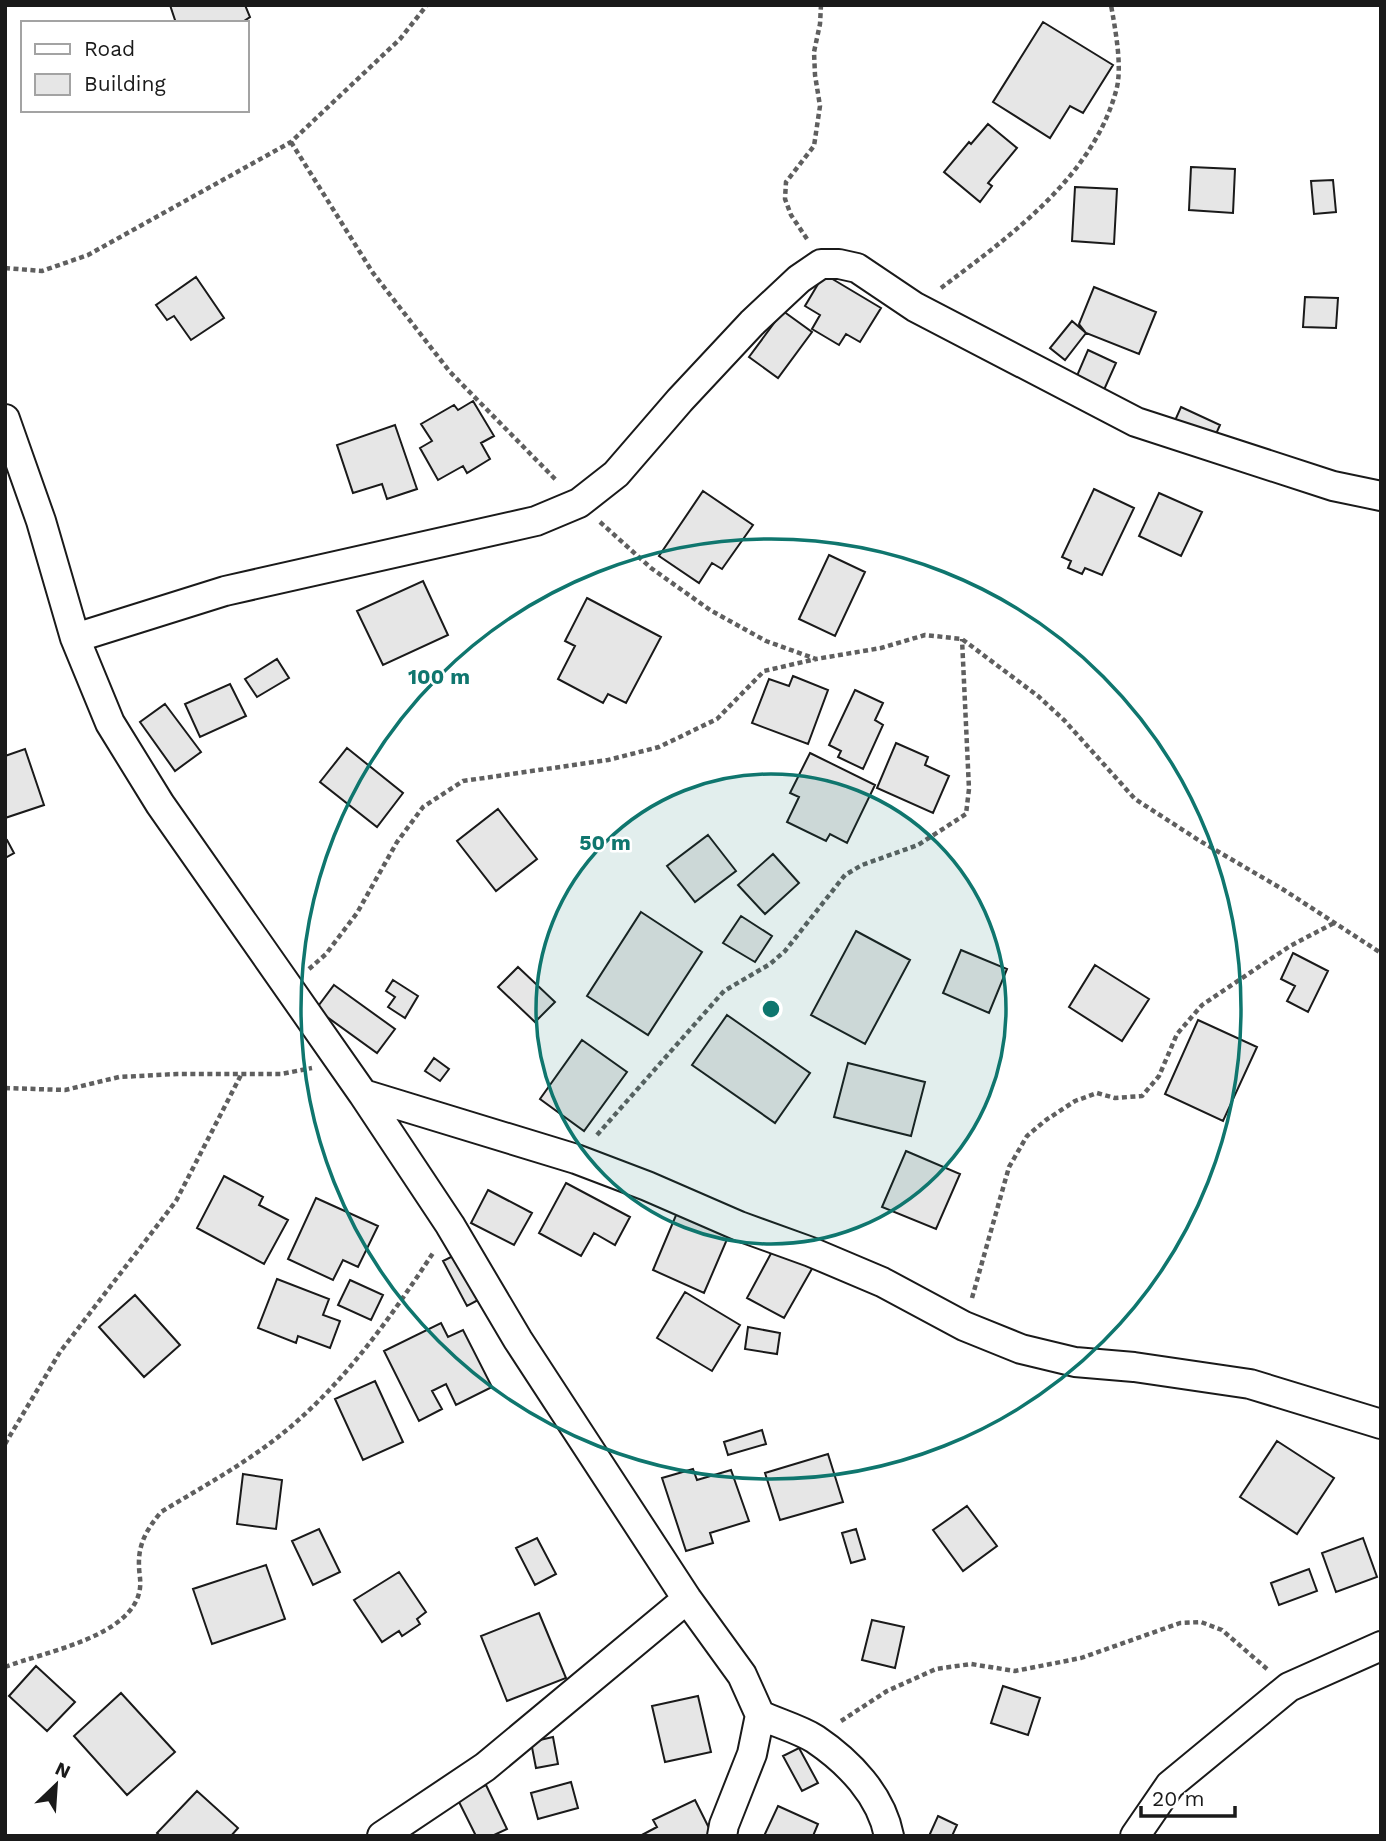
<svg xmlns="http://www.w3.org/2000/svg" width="1386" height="1841" font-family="'Work Sans',sans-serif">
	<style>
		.building { fill: #e6e6e6; stroke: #1a1a1a; stroke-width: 2 }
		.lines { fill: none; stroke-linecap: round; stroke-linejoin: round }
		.minor-casing { stroke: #1a1a1a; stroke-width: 32 }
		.path { stroke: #5f5f5f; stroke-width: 4.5; stroke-dasharray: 5 3.5; stroke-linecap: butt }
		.minor { stroke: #fff; stroke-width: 28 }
		.ring { fill: none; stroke: #0f766e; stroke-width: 3.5 }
		.centre { fill: #0f766e; stroke: #fff; stroke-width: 3.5 }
		.ring-label { font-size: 21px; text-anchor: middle; font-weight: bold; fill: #0f766e; stroke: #fff; stroke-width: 5; stroke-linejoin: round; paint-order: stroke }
	</style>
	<rect width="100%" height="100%" fill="#fff"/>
	<path class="building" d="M170,5H245L250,17L241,23H176Z
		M1043,22L1113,65L1083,113L1070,106L1050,138L993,102Z
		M988,124L1017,148L988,183L992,186L980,202L944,172L969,142L971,144Z
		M1191,167L1235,169L1233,213L1189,210Z
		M1333,180L1336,212L1314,214L1311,181Z
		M1075,187L1117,189L1114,244L1072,241Z
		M824,274L881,308L860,342L846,334L839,345L812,329L820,315L805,306Z
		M196,277L224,318L191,340L174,316L167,320L156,305Z
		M1094,287L1156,312L1139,354L1086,333L1079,324Z
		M1305,297L1338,298L1336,328L1303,327Z
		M783,311L812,332L778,378L749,357Z
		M1072,321L1086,333L1065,360L1050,348Z
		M1088,350L1116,363L1103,392L1073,385Z
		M473,401L494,436L481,443L490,459L467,473L463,466L438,480L420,448L432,441L421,424L454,405L458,410Z
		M1181,407L1220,425L1212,443L1173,425Z
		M395,425L417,489L387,499L382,484L353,493L337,445Z
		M1094,489L1134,508L1102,575L1085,568L1082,574L1068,568L1071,561L1062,557Z
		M703,491L753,525L722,569L712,563L699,583L659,556Z
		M1159,493L1202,512L1181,556L1139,536Z
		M829,555L865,572L835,636L799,619Z
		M423,581L448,635L383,665L357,611Z
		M587,598L661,637L626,703L608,694L603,703L558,679L575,646L565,641Z
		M277,659L289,678L257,697L245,679Z
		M793,676L828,690L808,744L752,723L769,679L789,686Z
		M230,684L246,716L200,737L185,704Z
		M855,690L883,703L875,720L883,725L863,769L838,757L841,751L829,745Z
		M165,704L201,752L175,771L140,722Z
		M896,743L928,757L925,765L949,776L933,813L877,788Z
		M347,748L403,793L377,827L320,782Z
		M25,749L44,805L5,818V756Z
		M810,753L875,785L847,843L830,834L826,841L787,822L799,797L790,793Z
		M498,809L537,859L496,891L457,841Z
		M708,835L736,871L695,902L667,866Z
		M7,840L14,853L5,858V841Z
		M773,854L799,883L765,914L738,885Z
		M641,912L702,952L648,1035L587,996Z
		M741,916L772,936L755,962L723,943Z
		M856,931L910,960L865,1044L811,1015Z
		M961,950L1007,969L989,1013L943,993Z
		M1293,953L1328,971L1308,1012L1287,1001L1295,986L1281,979Z
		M1095,965L1149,999L1122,1041L1069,1007Z
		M518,967L555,1002L535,1022L498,987Z
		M393,980L418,996L405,1018L388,1007L395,997L386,991Z
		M334,985L395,1029L377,1053L316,1009Z
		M727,1015L810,1073L775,1123L692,1065Z
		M1198,1020L1257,1047L1223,1121L1165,1094Z
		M582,1040L627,1072L584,1131L540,1099Z
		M434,1058L449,1069L440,1081L425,1071Z
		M848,1063L925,1082L911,1136L834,1117Z
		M906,1151L960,1174L936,1229L882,1207Z
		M224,1176L263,1197L259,1205L288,1220L264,1264L197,1228Z
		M566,1183L630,1217L615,1245L594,1233L581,1256L539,1233Z
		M488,1190L532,1213L514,1245L471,1223Z
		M316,1198L378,1226L358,1267L343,1260L333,1280L288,1259Z
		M679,1208L731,1230L704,1293L653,1270Z
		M775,1246L813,1267L784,1318L747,1298Z
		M457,1254L480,1299L467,1306L443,1261Z
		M277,1279L329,1299L323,1315L340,1321L330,1348L298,1336L296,1343L258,1328Z
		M350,1280L383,1295L371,1320L338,1305Z
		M685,1292L740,1325L712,1371L657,1338Z
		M135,1295L180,1345L144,1377L99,1327Z
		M441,1323L448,1337L463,1330L492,1387L456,1405L446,1384L432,1391L442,1409L419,1421L384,1351Z
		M748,1327L780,1333L777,1354L745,1349Z
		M375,1381L403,1442L363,1460L335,1399Z
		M762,1430L766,1444L728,1455L724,1442Z
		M1277,1441L1334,1478L1297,1534L1240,1497Z
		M828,1454L843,1502L780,1520L765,1473Z
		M693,1469L697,1480L731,1470L749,1521L710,1533L713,1543L686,1551L662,1478Z
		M243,1474L282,1480L276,1529L237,1524Z
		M967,1506L997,1546L963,1571L933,1530Z
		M319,1529L340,1572L313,1585L292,1541Z
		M856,1529L865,1559L851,1563L842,1533Z
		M537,1538L556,1574L535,1585L516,1548Z
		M1363,1538L1377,1577L1336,1592L1322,1553Z
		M266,1565L285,1619L212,1644L193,1589Z
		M1309,1569L1317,1591L1279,1605L1271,1583Z
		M399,1572L426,1612L417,1619L420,1624L402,1636L399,1631L382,1642L354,1600Z
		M539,1613L566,1678L507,1701L481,1636Z
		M872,1620L904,1627L895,1668L862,1660Z
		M36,1666L75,1702L47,1731L9,1696Z
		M1003,1686L1040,1698L1028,1735L991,1723Z
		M121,1693L175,1752L127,1795L74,1736Z
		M698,1696L711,1752L665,1762L652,1706Z
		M553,1737L558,1764L536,1768L531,1742Z
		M799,1748L818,1783L802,1791L783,1756Z
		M571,1782L578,1808L538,1819L531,1793Z
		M486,1785L507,1829L492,1836H476L457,1798Z
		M197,1791L238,1828L231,1836H160L157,1833Z
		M695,1800L713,1836H640L657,1827L653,1820Z
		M778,1806L818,1824L813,1836H764Z
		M938,1816L957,1825L952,1836H929Z"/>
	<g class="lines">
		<defs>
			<path id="minor" d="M5,419L41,521L75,638L110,723L160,804L363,1094L576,1159L647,1186L739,1226L811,1252L882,1282L964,1326L1021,1349L1075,1362L1134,1367L1250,1384L1381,1424
				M75,638L225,591L536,521L579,503L616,474L680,400L752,323L799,279L821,264H839L857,268L915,307L1136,422L1333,486L1381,496
				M363,1094L450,1225L518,1340L687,1599L742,1675L760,1715L752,1754L724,1825L722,1836
				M760,1715C777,1723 799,1729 815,1739C849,1762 881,1795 889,1836
				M382,1836L485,1767L687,1599
				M1135,1836L1170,1785L1289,1687L1381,1646"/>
		</defs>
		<use href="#minor" class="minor-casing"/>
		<path class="path" d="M291,142L373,273L450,372L556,480
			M807,239L791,215L785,199L786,182L814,146L820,106L815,75L814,52L820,24L821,5
			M5,268L42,271L88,255L291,142L400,39L427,5
			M941,288C1010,236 1092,178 1116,91C1123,68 1115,28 1111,5
			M600,522L651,568L710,610L766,641L816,659L881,648L925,635L962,639L1038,696L1064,720L1135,799L1200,841L1284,890L1381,953
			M309,969L326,954L357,913L397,842L423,807L463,781L608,760L659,747L717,719L764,671L816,659
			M5,1088L65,1090L119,1077L177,1074H281L312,1068
			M597,1135L724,991L770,964L785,951L845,875L862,865L918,845L966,814L969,789L962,639
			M972,1298L1009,1167L1027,1136L1046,1120L1075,1101L1097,1093L1115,1098L1142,1096L1159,1076L1177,1034L1202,1005L1290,946L1334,923
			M5,1444L60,1352L176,1201L241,1075
			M5,1667C43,1652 134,1637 140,1588C141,1580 139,1573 139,1566C138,1544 147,1529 161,1512C207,1484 254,1459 295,1423C350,1375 393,1314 433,1253
			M841,1721L887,1691L936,1669L971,1664L1015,1671L1081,1658L1180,1623L1201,1622L1222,1630L1267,1669"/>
		<use href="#minor" class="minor"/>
	</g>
	<circle cx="771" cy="1009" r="235" fill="#0f766e" fill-opacity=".12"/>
	<g class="ring">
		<circle cx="771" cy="1009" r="235"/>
		<circle cx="771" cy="1009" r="470"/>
	</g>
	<circle cx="771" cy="1009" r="10" class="centre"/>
	<g class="ring-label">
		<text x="439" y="684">100 m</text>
		<text x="605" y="850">50 m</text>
	</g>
	<rect width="1386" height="1841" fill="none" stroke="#1a1a1a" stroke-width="14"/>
	<rect x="21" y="21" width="228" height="91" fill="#ffffff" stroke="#a3a3a3" stroke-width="2"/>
	<rect x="35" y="44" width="35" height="10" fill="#ffffff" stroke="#a3a3a3" stroke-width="2"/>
	<text x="84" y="56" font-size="21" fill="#1a1a1a">Road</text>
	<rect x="35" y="74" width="35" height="21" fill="#e6e6e6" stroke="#a3a3a3" stroke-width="2"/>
	<text x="84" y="91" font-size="21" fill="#1a1a1a">Building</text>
	<g transform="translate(56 1785) rotate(25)" stroke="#ffffff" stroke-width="5" paint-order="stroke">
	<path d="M0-5L12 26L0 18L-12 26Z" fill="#1a1a1a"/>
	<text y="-10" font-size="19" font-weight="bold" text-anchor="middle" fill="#1a1a1a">N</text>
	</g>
	<path d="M1141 1806v10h94v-10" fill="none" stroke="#1a1a1a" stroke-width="3.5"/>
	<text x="1152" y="1806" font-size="21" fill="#1a1a1a" stroke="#ffffff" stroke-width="5" paint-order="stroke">20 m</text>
</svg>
